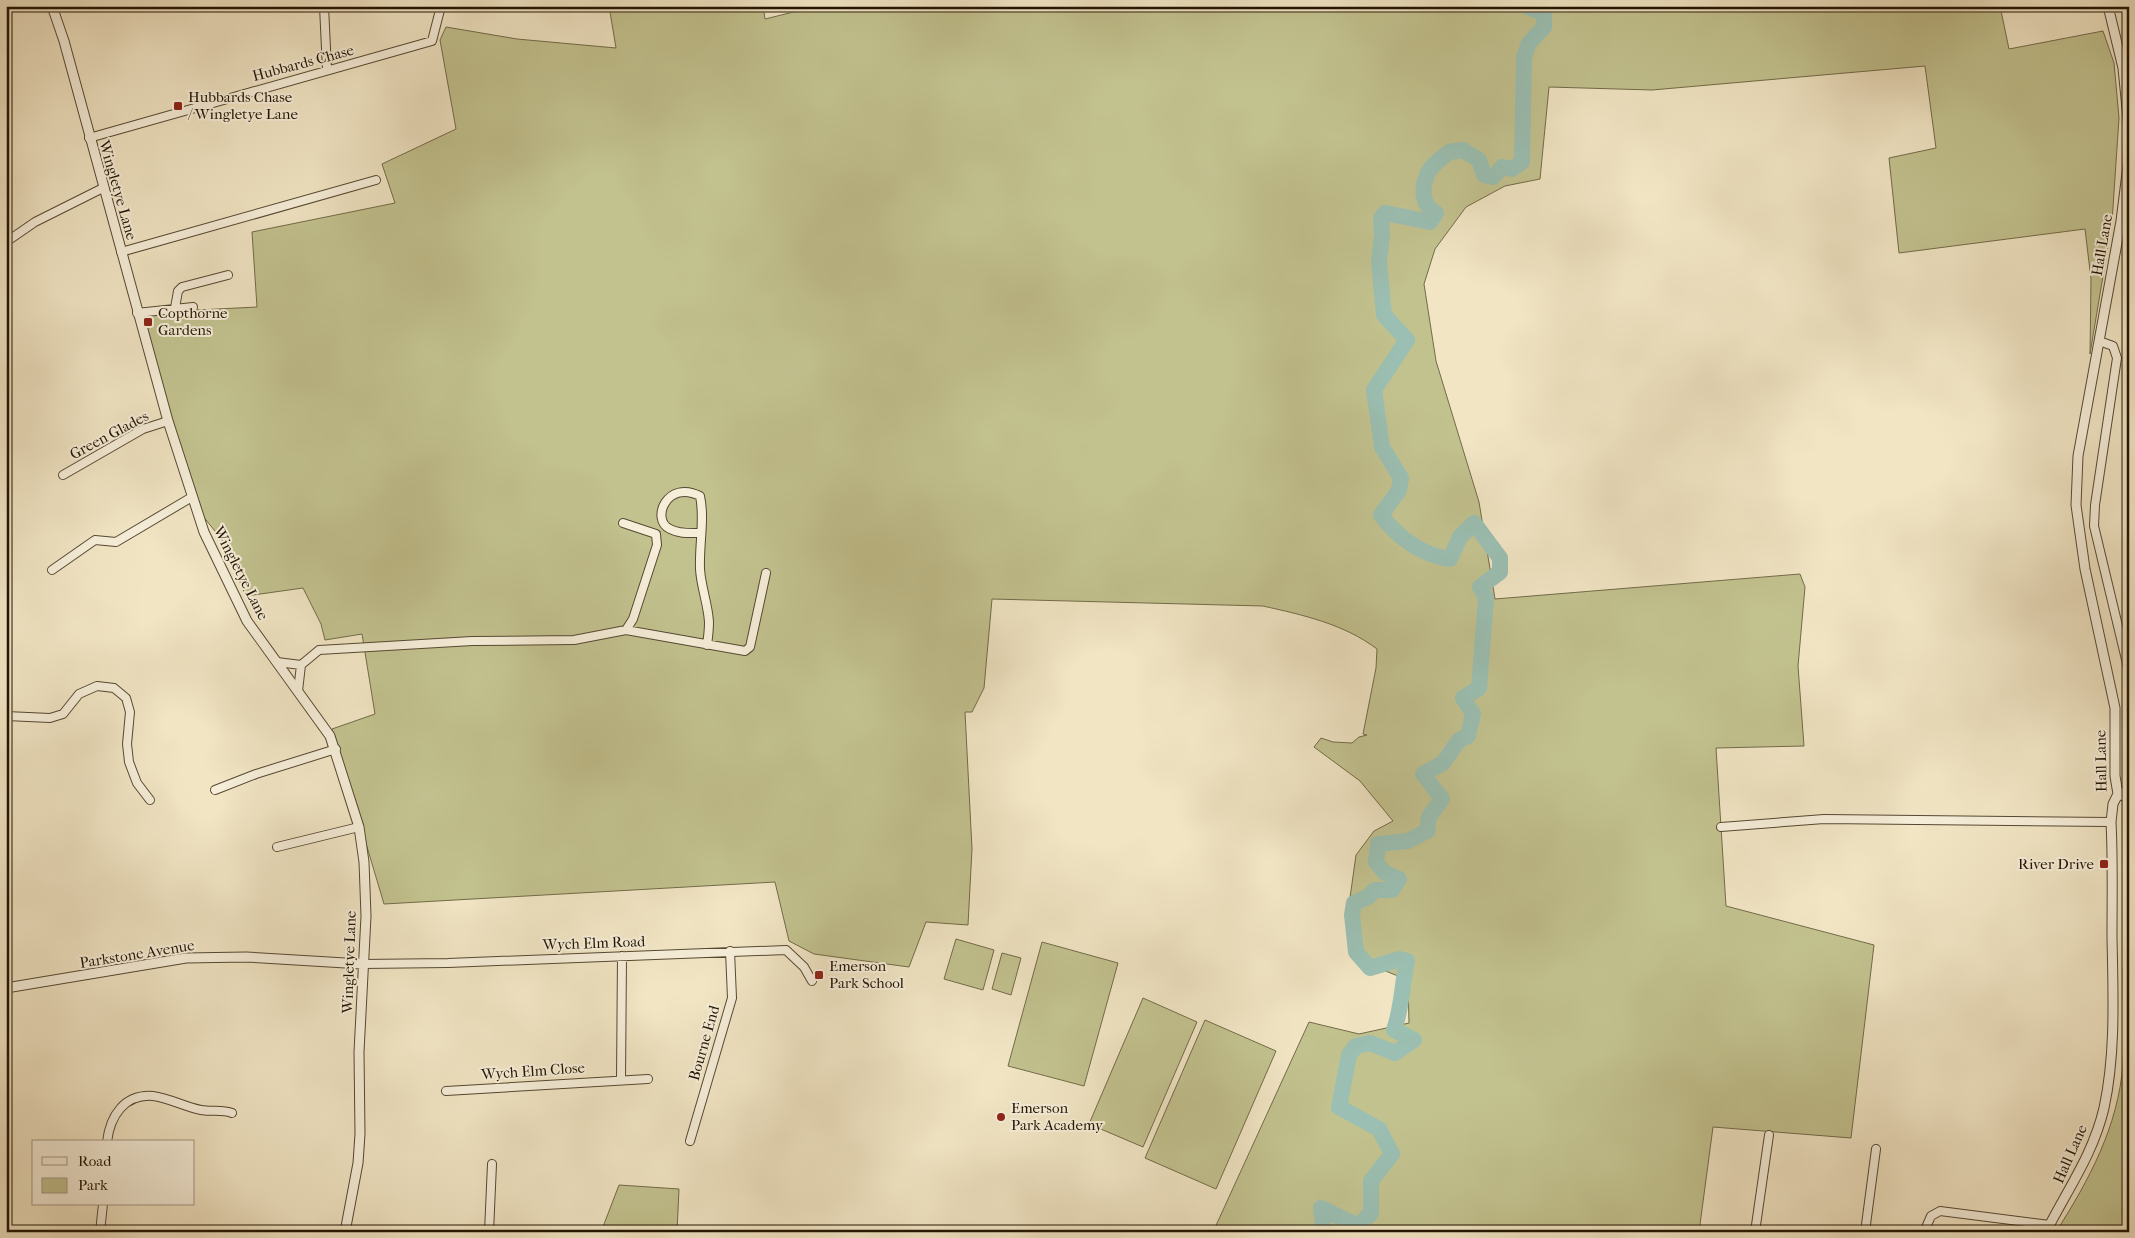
<svg xmlns="http://www.w3.org/2000/svg" width="2135" height="1238" font-family="'IM FELL French Canon',serif">
	<style>
		.green { fill: #c2c28f; stroke: #726b48 }
		.lines { fill: none; stroke-linecap: round; stroke-linejoin: round }
		.river { stroke: #9bbfb2; stroke-width: 16 }
		.minor-casing { stroke: #564832; stroke-width: 10 }
		.tertiary-casing { stroke: #564832; stroke-width: 11 }
		.minor { stroke: #f6eed9; stroke-width: 8 }
		.tertiary { stroke: #f6eed9; stroke-width: 9 }
		.poi-dot { fill: #8f2418; stroke: #f6eed9; stroke-width: 2 }
		.labels { text-anchor: middle; dominant-baseline: central; stroke-width: 4; stroke-linejoin: round; paint-order: stroke }
		.street-label { font-size: 15px; fill: #221402; stroke: #f6eed9 }
		.poi-label { font-size: 15px; fill: #221402; stroke: #f6eed9; text-anchor: start }
	</style>
	<rect width="100%" height="100%" fill="#f1e5c4"/>
	<filter id="stains"><feTurbulence type="fractalNoise" baseFrequency=".004" numOctaves="4"/><feColorMatrix values="0 0 0 0 .2 0 0 0 0 .09 0 0 0 0 .02 0 0 0 .5 -.17"/></filter>
	<radialGradient id="worn" r=".72"><stop offset=".6" stop-color="#630" stop-opacity="0"/><stop offset="1" stop-color="#630" stop-opacity=".3"/></radialGradient>
	<path class="green" d="M609,6H763L765,19L818,6H2000L2009,49L2103,31L2114,63L2119,118L2112,222L2090,354L2091,279L2085,229L1899,253L1889,158L1936,148L1925,66L1652,90L1549,87L1540,179L1505,186L1466,207L1435,249L1424,284L1436,361L1479,502L1495,599L1800,574L1805,587L1798,666L1804,746L1716,748L1726,906L1874,945L1851,1138L1713,1127L1699,1232H1213L1309,1022L1359,1034L1409,1023L1408,980L1373,966L1354,942L1348,912L1356,855L1374,831L1393,821L1360,781L1314,747L1321,738L1333,742L1352,743L1359,737L1367,735L1363,734L1376,668L1377,649C1344,624 1303,615 1263,606L992,599L984,688L972,712H965L972,849L968,925L926,922L909,967L814,954L789,941L775,882L384,904L332,729L375,714L362,634L325,640L321,624L303,588L246,596L222,540L195,506L137,313L257,307L252,232L395,203L382,164L456,129L440,40L446,27L517,39L616,48Z
		M956,939L994,950L983,990L944,979Z
		M1042,942L1118,963L1084,1086L1008,1066Z
		M1002,953L1021,958L1011,995L992,989Z
		M2123,969H2129V1232H2056C2089,1180 2118,1127 2123,1064C2125,1033 2123,1000 2123,969Z
		M1143,998L1197,1022L1143,1147L1089,1124Z
		M1205,1020L1276,1051L1216,1189L1145,1158Z
		M619,1185L679,1189L677,1232H601Z"/>
	<g class="lines">
		<path class="river" d="M1324,1232L1321,1208L1358,1226L1371,1213V1181L1392,1154L1379,1129L1339,1107L1349,1055L1356,1046L1370,1043L1395,1053L1414,1040L1394,1030C1402,1008 1402,984 1407,961L1400,959L1370,968L1356,952L1352,915L1354,903L1368,897L1375,890H1392L1399,879L1385,873L1376,862L1378,844L1408,841L1427,831L1429,817L1442,799L1423,774L1443,763L1459,740L1468,736L1473,714L1463,698L1479,688L1486,598L1480,587L1500,572V558L1474,523L1460,537L1450,559C1423,556 1397,537 1381,515L1399,490L1401,478L1382,447L1374,390L1407,340L1384,315L1379,262L1382,235L1381,218L1385,213L1430,222L1436,213C1422,206 1421,190 1427,175C1430,166 1442,158 1449,152L1463,150L1479,160L1484,175L1493,177L1502,167L1512,169L1522,162L1524,57L1529,43L1544,27V14L1526,6"/>
		<defs>
			<path id="minor" d="M324,6L327,70
				M89,138L432,41L441,6
				M6,242L35,222L103,188
				M121,252L376,180
				M175,308L178,291L182,287L228,275
				M137,313L193,307
				M2099,341L2113,346L2117,358L2095,505L2094,526L2129,672
				M63,475L143,429L168,421
				M700,533C690,533 679,534 670,529C650,520 667,479 700,496C705,519 699,544 700,569C701,587 708,604 709,622C709,630 708,638 707,645
				M52,570L95,540L116,542L192,497
				M626,630L745,651L750,647L766,573
				M277,662L301,665
				M298,691L301,665L319,650L472,641L574,640L626,630L633,619L657,545L656,534L623,523
				M6,716L50,718L63,714L79,694L97,686L114,688L126,698L130,712L127,744L129,762L137,783L150,800
				M215,790L256,774L336,749
				M2118,794L2129,799
				M2118,794L2129,790
				M1721,827L1824,819L2111,822
				M277,847L359,827
				M362,964L448,963L786,950L804,967L812,981
				M621,1079L622,956
				M446,1091L648,1079
				M690,1141L732,998L730,951
				M107,1142C110,1116 124,1094 153,1096C169,1098 185,1107 201,1110C212,1112 222,1109 232,1113
				M100,1232L103,1204
				M489,1232L492,1164
				M1755,1232L1769,1135
				M1865,1232L1876,1149
				M1924,1232L1931,1216L1940,1211L2050,1225"/>
			<path id="tertiary" d="M52,6L64,41L168,421L204,532L247,621L330,736L359,827L364,862L366,916L359,1052L360,1134L358,1163L345,1232
				M6,988L186,958L246,957L362,964
				M2046,1232C2067,1190 2093,1155 2104,1108C2116,1053 2113,992 2112,937C2112,898 2113,860 2111,822L2113,804L2118,794L2115,776V708L2085,569L2076,505L2078,456L2121,221L2128,165L2129,129L2123,68L2108,6"/>
		</defs>
		<use href="#minor" class="minor-casing"/>
		<use href="#tertiary" class="tertiary-casing"/>
		<use href="#minor" class="minor"/>
		<use href="#tertiary" class="tertiary"/>
	</g>
	<g class="poi-dot">
		<rect x="173" y="101" width="10" height="10" rx="2.5"/>
		<rect x="143" y="317" width="10" height="10" rx="2.5"/>
		<rect x="2099" y="859" width="10" height="10" rx="2.5"/>
		<rect x="814" y="970" width="10" height="10" rx="2.5"/>
		<circle cx="1001" cy="1117" r="5"/>
	</g>
	<g class="labels">
		<g class="street-label">
			<text transform="translate(303 63) rotate(-15)">Hubbards Chase</text>
			<text transform="translate(118 190) rotate(74)">Wingletye Lane</text>
			<text transform="translate(2102 245) rotate(-80)">Hall Lane</text>
			<text transform="translate(109 435) rotate(-28)">Green Glades</text>
			<text transform="translate(241 573) rotate(63)">Wingletye Lane</text>
			<text transform="translate(2101 761) rotate(-91)">Hall Lane</text>
			<text transform="translate(594 943) rotate(-2)">Wych Elm Road</text>
			<text transform="translate(137 954) rotate(-9)">Parkstone Avenue</text>
			<text transform="translate(349 962) rotate(-88)">Wingletye Lane</text>
			<text transform="translate(704 1043) rotate(-74)">Bourne End</text>
			<text transform="translate(533 1071) rotate(-4)">Wych Elm Close</text>
			<text transform="translate(2070 1154) rotate(-66)">Hall Lane</text>
		</g>
		<g class="poi-label">
			<text x="188" y="97">Hubbards Chase<tspan x="188" dy="17">/ Wingletye Lane</tspan></text>
			<text x="158" y="313">Copthorne<tspan x="158" dy="17">Gardens</tspan></text>
			<text x="2094" y="864" text-anchor="end">River Drive</text>
			<text x="829" y="966">Emerson<tspan x="829" dy="17">Park School</tspan></text>
			<text x="1011" y="1108">Emerson<tspan x="1011" dy="17">Park Academy</tspan></text>
		</g>
	</g>
	<rect width="2135" height="1238" fill="none" stroke="#f1e5c4" stroke-width="25"/>
	<rect x="8" y="8" width="2120" height="1223" fill="none" stroke="#221402" stroke-width="2.5"/>
	<rect x="12" y="12" width="2110" height="1213" fill="none" stroke="#221402"/>
	<rect x="32" y="1140" width="162" height="65" fill="#f6eed9" stroke="#a19783"/>
	<rect x="42" y="1157" width="25" height="8" fill="#f6eed9" stroke="#a19783"/>
	<text x="78" y="1166" font-size="15" fill="#221402">Road</text>
	<rect x="42" y="1178" width="25" height="15" fill="#c2c28f" stroke="#a19783"/>
	<text x="78" y="1190" font-size="15" fill="#221402">Park</text>
	<rect width="100%" height="100%" filter="url(#stains)"/>
	<rect width="100%" height="100%" fill="url(#worn)"/>
</svg>
